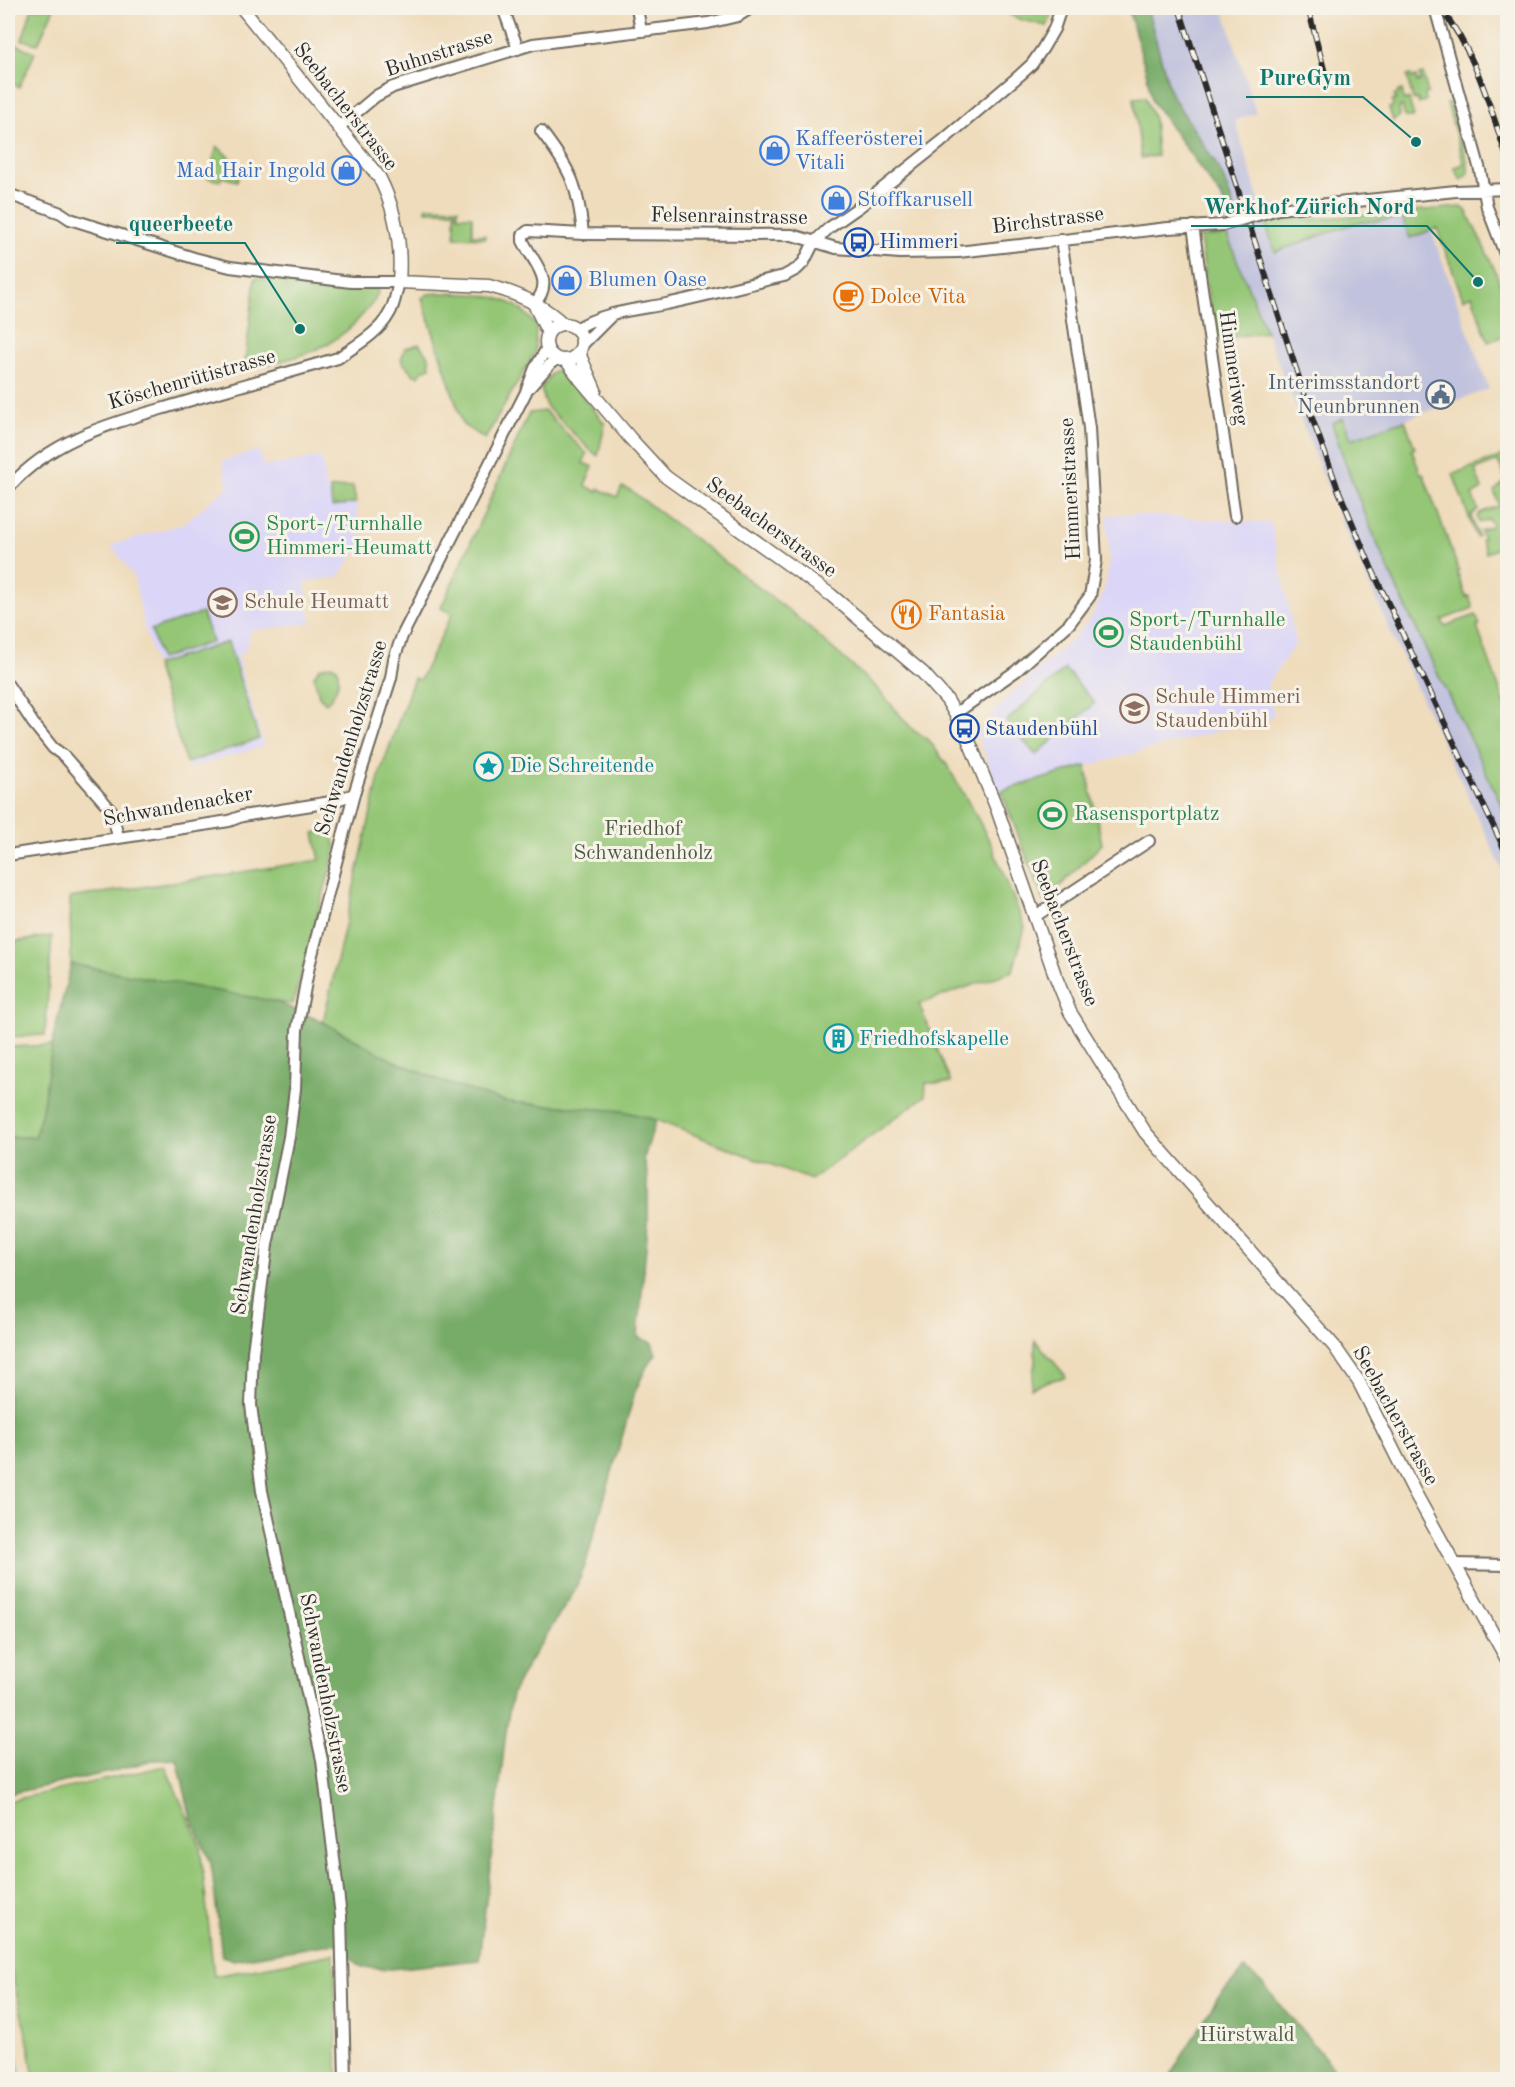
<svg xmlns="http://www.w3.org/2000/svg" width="1515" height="2087" font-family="'Old Standard TT',serif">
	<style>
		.built { fill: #dbd6f7 }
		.industrial { fill: #c1c2dd }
		.green { fill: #94c676; stroke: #607850; stroke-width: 1.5 }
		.forest { fill: #77ab67; stroke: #516b49; stroke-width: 1.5 }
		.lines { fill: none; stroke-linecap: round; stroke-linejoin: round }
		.stream { stroke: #75bfee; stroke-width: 4 }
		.minor-casing { stroke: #70695e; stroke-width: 14 }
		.tertiary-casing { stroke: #70695e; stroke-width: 15 }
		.minor { stroke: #fff; stroke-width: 10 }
		.tertiary { stroke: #fff; stroke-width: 12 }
		.rail-casing { stroke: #2b2b2b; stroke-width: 6 }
		.rail { stroke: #f7f3e8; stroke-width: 4; stroke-dasharray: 11; stroke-linecap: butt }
		.minor-bridge-casing { stroke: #70695e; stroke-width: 14; stroke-linecap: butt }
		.minor-bridge { stroke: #fff; stroke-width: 10 }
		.labels { text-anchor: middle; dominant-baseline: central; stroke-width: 6; stroke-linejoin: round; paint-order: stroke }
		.street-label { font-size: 21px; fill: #2b2b2b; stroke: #f7f3e8 }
		.shop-label { font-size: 21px; fill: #366cbe; stroke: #f7f3e8; text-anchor: start }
		.transit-label { font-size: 21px; fill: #164399; stroke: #f7f3e8; text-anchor: start }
		.food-label { font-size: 21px; fill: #c56008; stroke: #f7f3e8; text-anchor: start }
		.service-label { font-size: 21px; fill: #4e5e75; stroke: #f7f3e8; text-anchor: end }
		.leisure-label { font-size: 21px; fill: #27864d; stroke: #f7f3e8; text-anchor: start }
		.education-label { font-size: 21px; fill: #785e54; stroke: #f7f3e8; text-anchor: start }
		.culture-label { font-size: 21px; fill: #0d838f; stroke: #f7f3e8; text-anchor: start }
		.park-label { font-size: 21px; fill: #4a5a42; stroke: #f7f3e8 }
		.leader { fill: none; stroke: #0f766e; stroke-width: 2 }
		.callout-dot { fill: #0f766e; stroke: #f7f3e8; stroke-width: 2 }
		.callout-label { font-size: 22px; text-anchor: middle; font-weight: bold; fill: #0f766e; stroke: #f7f3e8; stroke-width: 6; stroke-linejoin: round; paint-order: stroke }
	</style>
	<rect width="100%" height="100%" fill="#f7f3e8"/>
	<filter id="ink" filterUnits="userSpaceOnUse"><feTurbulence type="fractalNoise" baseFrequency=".0167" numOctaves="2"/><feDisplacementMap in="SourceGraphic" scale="12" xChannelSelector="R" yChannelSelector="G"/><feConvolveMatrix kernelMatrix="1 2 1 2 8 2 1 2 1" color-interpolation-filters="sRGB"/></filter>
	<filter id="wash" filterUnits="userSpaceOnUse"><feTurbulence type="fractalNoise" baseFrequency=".008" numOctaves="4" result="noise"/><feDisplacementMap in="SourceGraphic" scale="24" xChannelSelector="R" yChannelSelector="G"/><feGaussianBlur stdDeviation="1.35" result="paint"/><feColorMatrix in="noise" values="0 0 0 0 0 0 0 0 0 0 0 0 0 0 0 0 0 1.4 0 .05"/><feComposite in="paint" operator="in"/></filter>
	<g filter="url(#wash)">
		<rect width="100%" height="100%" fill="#efdcbc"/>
		<path class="built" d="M259,450L264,466L322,457L326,490L353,486L362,544L339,577L305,582L311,623L249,631L250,642L245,643L246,652L238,653L240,668L264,746L188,769L145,631L134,577L111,545L183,524L228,487L222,461Z
			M1124,514L1271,523L1296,643L1267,684L1274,716L1087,766L1102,844L1044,902L977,735L980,729L1006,698L1074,638L1092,616L1102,596L1107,578L1109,558L1107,515Z"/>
		<path class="industrial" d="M1128,8H1223L1256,113L1235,120L1261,207L1276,203L1281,217L1265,222L1275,252L1355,223L1404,218L1411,238L1431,230L1489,389L1351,439L1344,419L1332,423L1362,504L1387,564L1507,817V879L1396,644L1345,530L1224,227L1219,208L1223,206L1218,193L1152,101L1146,71Z"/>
		<path class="green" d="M32,8H54L38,44L22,40Z
			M1000,8H1052L1054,9L1047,26C1031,22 1013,20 1000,8Z
			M16,44L35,53L19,87L8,82V62Z
			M1423,74L1428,93L1425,94L1426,100L1419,104L1417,99L1413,100L1407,76L1411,75L1412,78L1416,77L1417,82L1421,81L1419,75Z
			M1402,90L1404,100L1409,99L1414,117H1405L1402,106L1399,107L1400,116L1393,121L1389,108L1393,106L1392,101L1396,100L1394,95L1398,94V91Z
			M1145,97L1154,119L1157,156L1141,158L1134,98Z
			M1450,102L1468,163V174L1461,180L1454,167L1464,164L1447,103Z
			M217,146L232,160L233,164L240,169L237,181L222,177L220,181L208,178Z
			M426,207L458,208V216H472V235H485V238L455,237V211H426Z
			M1461,207L1466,210L1469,216L1495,270L1507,304V335L1488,342L1472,295L1463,299L1437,228L1410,238L1403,218L1355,223L1275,252L1265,222L1285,216L1313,219Z
			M1227,235L1266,332L1214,340L1200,237Z
			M255,278L314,285L378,288C379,297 371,305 365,312C331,354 293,357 244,371Z
			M440,293C475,294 516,292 536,327L535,352L485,439L463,425L422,298L428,294Z
			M419,344L429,357L430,367L422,371L419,376L414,375L401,360L405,348Z
			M556,370L563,372L605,424L598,456L590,450L546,406L541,389L551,374Z
			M545,411L587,454L583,463L593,467L585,485L597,492L599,489L617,497L622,487L630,490L791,612L874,685L914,731L928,739L947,765L978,819L992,846L1025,927L1013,971L919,1004L951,1083H926L925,1096L811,1180L656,1120L623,1111L507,1102L446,1083L390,1059L323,1022L380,773L414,678L420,680L452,614L441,608L529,413Z
			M1343,418L1351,439L1405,420L1415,448L1412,450L1420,473H1423L1459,571L1457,572L1466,597L1469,596L1473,608L1442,620L1445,626L1476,615L1480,626L1477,627L1507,710V817C1447,687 1375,560 1332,423Z
			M1507,454V475L1505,477L1498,461L1475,470L1482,489L1472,495L1478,509L1471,516L1478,536L1476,537L1453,474Z
			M1507,480V545L1486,553L1481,540L1483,538L1480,531L1492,526L1489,519L1479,523L1477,516L1480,513L1499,506L1494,491Z
			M353,486L356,503L332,507L330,489Z
			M202,613L212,642L160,659L151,630Z
			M228,642L259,739L186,763L155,665Z
			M331,665L337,668C341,680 336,696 326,703L319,696L314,676L319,668Z
			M1065,669L1095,703L1036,755L1006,721Z
			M1086,766L1102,844L1044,902L1001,791Z
			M331,829L336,848L293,1004L277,1002L71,964L70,898L320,860L314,833Z
			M52,936L45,1035L8,1037V943Z
			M53,1045L42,1110L35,1137H8V1047Z
			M1035,1340L1065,1375L1066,1377L1049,1381L1031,1388L1035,1362Z
			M165,1766L200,1845L214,1976L334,1954L338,2079H34L29,2046L8,1958V1801Z"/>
		<path class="forest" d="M1128,8H1147L1171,94L1214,161L1223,177L1237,216L1226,219L1222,207L1225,206L1220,193H1218L1152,101L1146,71Z
			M71,964L277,1002L323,1022L390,1059L445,1083L507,1102L623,1111L656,1120L644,1158L648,1178V1223L638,1337L652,1343L656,1354L647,1366L635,1392L585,1566L574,1592L526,1667L512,1694L507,1724L479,1960L390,1969L362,1967L345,1953L336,1943L234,1960L222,1956L211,1863L191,1818L177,1759L153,1760L111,1772L8,1794V1137H35L42,1110L54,1034Z
			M1245,1969L1261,1982L1343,2079H1168L1217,1999Z"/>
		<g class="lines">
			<path class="stream" d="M8,2006L20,2080"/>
		</g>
	</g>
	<g filter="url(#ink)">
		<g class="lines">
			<defs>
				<path id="minor" d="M503,8L518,49
					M637,8L641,31
					M1435,8L1480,170L1487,207L1508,262
					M339,127L376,96L393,87L533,44L708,23L738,16L751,8
					M541,131C571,170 578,185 583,234
					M8,194L61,213L70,219L194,258L230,267L351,282H399C396,292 395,305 389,314C379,333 355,346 338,358C285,374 231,388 178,404C114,423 55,436 8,488
					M1278,209L1456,191L1508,189
					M1193,226L1235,516
					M534,304C556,281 534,264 523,241V235L528,231L583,234L792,235L836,248L900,253L958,252L1168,228L1223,225
					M576,329C603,312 635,310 666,304C705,296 745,285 784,276L797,269L804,262L814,242L829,228L859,207L941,142L1020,75L1032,64L1043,48L1054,29L1061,8
					M582,345L613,314
					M530,387L551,363L557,359
					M8,685L33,723L53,748L64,756L112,811L118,837
					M956,713L1016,671L1069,624L1090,596L1096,560L1089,428L1061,239
					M8,855L229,821L242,816L331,802L354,794
					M1034,917L1149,841
					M1454,1564L1508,1565
					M345,2080L341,1916L322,1760L262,1491L251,1405L253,1352L267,1245L289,1137L295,1089L297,1030L309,966L354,794L391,678L394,659L402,636L526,392L535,368L547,348"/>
				<path id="tertiary" d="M242,8L379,177C396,210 402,244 399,282L489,286C517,293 542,304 563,324
					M534,304L548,333
					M546 342a18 18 0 1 1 36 0a18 18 0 1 1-36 0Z
					M580,351L581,358L595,390
					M566,360L580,379L630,438L666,477L831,595L923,673L947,700L964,729L997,809L1055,975L1070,1012L1145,1132L1334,1346L1359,1382L1414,1491L1508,1661"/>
			</defs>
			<use href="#minor" class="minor-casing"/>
			<use href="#tertiary" class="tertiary-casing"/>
			<use href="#minor" class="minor"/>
			<use href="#tertiary" class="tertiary"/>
			<defs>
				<path id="rail" d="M1179,8L1311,415L1338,489L1371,567L1508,857
					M1308,8L1325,73
					M1440,8C1476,52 1490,107 1508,161"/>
			</defs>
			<use href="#rail" class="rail-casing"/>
			<use href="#rail" class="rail"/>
			<defs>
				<path id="minor-bridge" d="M1223,225L1278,209"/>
			</defs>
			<use href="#minor-bridge" class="minor-bridge-casing"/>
			<use href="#minor-bridge" class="minor-bridge"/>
		</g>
	</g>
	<defs>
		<symbol id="shop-ring" viewBox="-11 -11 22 22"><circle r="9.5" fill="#f7f3e8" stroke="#3f7fe0" stroke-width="1.5"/><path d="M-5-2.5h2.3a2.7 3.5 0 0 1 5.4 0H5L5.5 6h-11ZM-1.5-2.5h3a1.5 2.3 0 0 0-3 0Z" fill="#3f7fe0"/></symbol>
		<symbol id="bus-ring" viewBox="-11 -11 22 22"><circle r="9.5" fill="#f7f3e8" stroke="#1a4fb4" stroke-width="1.5"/><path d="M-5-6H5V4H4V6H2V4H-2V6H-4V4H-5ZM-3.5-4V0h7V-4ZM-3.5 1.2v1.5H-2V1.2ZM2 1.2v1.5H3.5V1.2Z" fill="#1a4fb4"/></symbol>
		<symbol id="cafe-ring" viewBox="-11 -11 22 22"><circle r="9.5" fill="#f7f3e8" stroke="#e8710a" stroke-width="1.5"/><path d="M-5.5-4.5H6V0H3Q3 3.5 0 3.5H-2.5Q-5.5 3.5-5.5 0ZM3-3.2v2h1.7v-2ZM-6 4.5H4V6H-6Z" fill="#e8710a"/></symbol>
		<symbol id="civic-ring" viewBox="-11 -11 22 22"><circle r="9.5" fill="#f7f3e8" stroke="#5c6f8a" stroke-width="1.5"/><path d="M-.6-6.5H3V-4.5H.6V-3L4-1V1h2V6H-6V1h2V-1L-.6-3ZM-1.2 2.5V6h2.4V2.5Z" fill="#5c6f8a"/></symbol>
		<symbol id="stadium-ring" viewBox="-11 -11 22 22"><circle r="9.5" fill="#f7f3e8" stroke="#2e9e5b" stroke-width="1.5"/><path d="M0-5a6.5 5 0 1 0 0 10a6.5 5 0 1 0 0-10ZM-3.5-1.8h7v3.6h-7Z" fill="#2e9e5b"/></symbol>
		<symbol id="school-ring" viewBox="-11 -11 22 22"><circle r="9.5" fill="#f7f3e8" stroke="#8d6e63" stroke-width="1.5"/><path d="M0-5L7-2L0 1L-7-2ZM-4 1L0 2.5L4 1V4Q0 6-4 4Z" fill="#8d6e63"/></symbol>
		<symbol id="restaurant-ring" viewBox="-11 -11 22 22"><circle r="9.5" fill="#f7f3e8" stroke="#e8710a" stroke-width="1.5"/><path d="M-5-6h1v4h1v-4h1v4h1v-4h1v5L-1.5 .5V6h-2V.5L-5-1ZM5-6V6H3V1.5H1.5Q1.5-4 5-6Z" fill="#e8710a"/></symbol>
		<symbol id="sight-ring" viewBox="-11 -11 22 22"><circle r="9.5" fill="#f7f3e8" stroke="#0f9aa8" stroke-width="1.5"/><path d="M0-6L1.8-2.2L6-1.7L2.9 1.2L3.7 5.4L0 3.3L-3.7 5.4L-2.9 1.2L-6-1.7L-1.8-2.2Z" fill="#0f9aa8"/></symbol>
		<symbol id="building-ring" viewBox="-11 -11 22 22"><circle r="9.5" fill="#f7f3e8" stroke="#0f9aa8" stroke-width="1.5"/><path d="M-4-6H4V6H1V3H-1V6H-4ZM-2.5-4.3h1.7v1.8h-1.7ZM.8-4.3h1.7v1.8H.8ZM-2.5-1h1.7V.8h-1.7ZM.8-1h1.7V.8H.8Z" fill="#0f9aa8"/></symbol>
	</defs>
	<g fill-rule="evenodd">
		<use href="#shop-ring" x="758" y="134" width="33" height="33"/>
		<use href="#shop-ring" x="330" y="154" width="33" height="33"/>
		<use href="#shop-ring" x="820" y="184" width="33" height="33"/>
		<use href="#bus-ring" x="842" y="226" width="33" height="33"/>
		<use href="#shop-ring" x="550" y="264" width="33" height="33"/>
		<use href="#cafe-ring" x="832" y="280" width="33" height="33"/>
		<use href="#civic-ring" x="1424" y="378" width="33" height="33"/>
		<use href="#stadium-ring" x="228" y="520" width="33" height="33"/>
		<use href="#school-ring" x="206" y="586" width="33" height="33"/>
		<use href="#restaurant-ring" x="890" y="598" width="33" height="33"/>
		<use href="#stadium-ring" x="1092" y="616" width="33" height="33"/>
		<use href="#school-ring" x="1118" y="692" width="33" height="33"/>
		<use href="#bus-ring" x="948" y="712" width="33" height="33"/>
		<use href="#sight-ring" x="472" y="750" width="33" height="33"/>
		<use href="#stadium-ring" x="1036" y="798" width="33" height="33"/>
		<use href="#building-ring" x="822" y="1022" width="33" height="33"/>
	</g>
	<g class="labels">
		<g class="street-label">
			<text transform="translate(439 54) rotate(-18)">Buhnstrasse</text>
			<text transform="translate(345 107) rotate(52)">Seebacherstrasse</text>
			<text transform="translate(729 217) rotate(1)">Felsenrainstrasse</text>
			<text transform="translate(1048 221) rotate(-7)">Birchstrasse</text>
			<text transform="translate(1233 368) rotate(82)">Himmeriweg</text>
			<text transform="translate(192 380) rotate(-16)">Köschenrütistrasse</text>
			<text transform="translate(1071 489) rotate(-93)">Himmeristrasse</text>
			<text transform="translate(771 528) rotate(36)">Seebacherstrasse</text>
			<text transform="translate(352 738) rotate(-73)">Schwandenholzstrasse</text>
			<text transform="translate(178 807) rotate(-10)">Schwandenacker</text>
			<text transform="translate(1064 933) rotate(69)">Seebacherstrasse</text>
			<text transform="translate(255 1215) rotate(-81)">Schwandenholzstrasse</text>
			<text transform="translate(1395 1416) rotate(61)">Seebacherstrasse</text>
			<text transform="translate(325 1693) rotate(79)">Schwandenholzstrasse</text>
		</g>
		<g class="shop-label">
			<text x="795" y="139">Kaffeerösterei<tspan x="795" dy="24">Vitali</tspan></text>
			<text x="326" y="171" text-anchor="end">Mad Hair Ingold</text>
			<text x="857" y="200">Stoffkarusell</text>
			<text x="588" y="280">Blumen Oase</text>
		</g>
		<g class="transit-label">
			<text x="879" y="242">Himmeri</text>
			<text x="985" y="729">Staudenbühl</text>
		</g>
		<g class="food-label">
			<text x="870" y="297">Dolce Vita</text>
			<text x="928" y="614">Fantasia</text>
		</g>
		<g class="service-label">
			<text x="1420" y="383">Interimsstandort<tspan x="1420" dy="24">Neunbrunnen</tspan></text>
		</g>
		<g class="leisure-label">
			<text x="266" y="524">Sport-/Turnhalle<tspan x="266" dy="24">Himmeri-Heumatt</tspan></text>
			<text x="1129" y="620">Sport-/Turnhalle<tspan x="1129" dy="24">Staudenbühl</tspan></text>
			<text x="1074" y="814">Rasensportplatz</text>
		</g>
		<g class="education-label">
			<text x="244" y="602">Schule Heumatt</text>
			<text x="1155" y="697">Schule Himmeri<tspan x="1155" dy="24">Staudenbühl</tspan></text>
		</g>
		<g class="culture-label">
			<text x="510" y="766">Die Schreitende</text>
			<text x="859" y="1039">Friedhofskapelle</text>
		</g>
		<g class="park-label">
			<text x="643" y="829">Friedhof<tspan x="643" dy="24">Schwandenholz</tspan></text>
			<text x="1247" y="2035">Hürstwald</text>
		</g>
	</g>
	<path class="leader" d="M1416 142L1363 97H1246M1478 282L1427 226H1191M300 329L245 243H116"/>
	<g class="callout-dot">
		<circle cx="1416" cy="142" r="6"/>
		<circle cx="1478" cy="282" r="6"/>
		<circle cx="300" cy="329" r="6"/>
	</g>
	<g class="callout-label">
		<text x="1305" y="85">PureGym</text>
		<text x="1309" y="214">Werkhof Zürich Nord</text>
		<text x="181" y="231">queerbeete</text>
	</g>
	<rect width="1515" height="2087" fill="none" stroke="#f7f3e8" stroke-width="30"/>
</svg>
